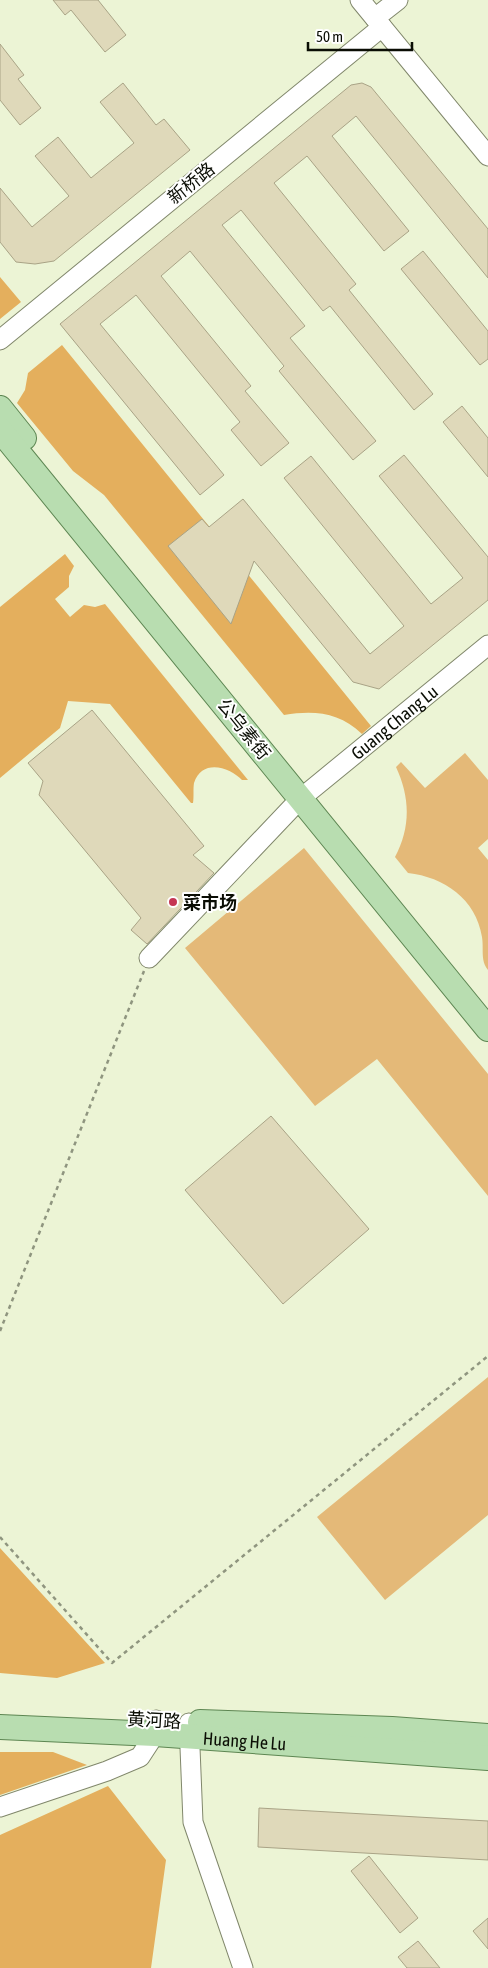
<svg xmlns="http://www.w3.org/2000/svg" width="488" height="1968" font-family="'Asap Condensed','Noto Sans SC',sans-serif">
	<style>
		.green { fill: #e4b978 }
		.forest { fill: #e4af5d }
		.building { fill: #dfd9ba; stroke: #a9a386 }
		.lines { fill: none; stroke-linecap: round; stroke-linejoin: round }
		.minor-casing { stroke: #80876b; stroke-width: 21 }
		.major-casing { stroke: #5d8652; stroke-width: 26 }
		.path { stroke: #8f957f; stroke-width: 2.5; stroke-dasharray: 4 4; stroke-linecap: butt }
		.minor { stroke: #fff; stroke-width: 19 }
		.major { stroke: #b8ddb0; stroke-width: 24 }
		.poi-dot { fill: #c53553; stroke: #fff; stroke-width: 2 }
		.labels { text-anchor: middle; dominant-baseline: central; stroke-width: 4; stroke-linejoin: round; paint-order: stroke }
		.street-label { font-size: 18px; fill: #0a0d04; stroke: #fff }
		.poi-label { font-size: 18px; font-weight: bold; fill: #0a0d04; stroke: #fff; text-anchor: start }
	</style>
	<rect width="100%" height="100%" fill="#ecf4d5"/>
	<path class="green" d="M465,753L488,780V839L478,848L488,860V970C480,960 484,949 482,937C476,899 444,877 408,873L395,857C411,827 410,797 396,767L401,762L425,788Z
		M304,848L488,1074V1196L377,1059L315,1106L185,948Z
		M488,1377V1515L385,1600L317,1517Z"/>
	<path class="forest" d="M0,277L21,302L0,319Z
		M62,345L371,726L362,734C339,712 314,710 284,715L104,495L73,471L17,403L25,390L28,373Z
		M65,554L74,566L69,576V587L55,599L70,617L84,605L95,607L105,604L248,780H242C230,767 202,758 194,783C193,789 194,797 193,803H191L110,704L68,701L60,728L0,778V607Z
		M0,1548L105,1663L57,1678L0,1673Z
		M0,1752H53L87,1765L0,1795Z
		M108,1786L166,1860L151,1968H0V1835Z"/>
	<path class="building" d="M53,0H98L126,35L105,52L71,10L65,15Z
		M0,44L24,75L18,79L41,108L20,125L0,100Z
		M123,83L156,125L164,119L190,150L54,261L35,264L16,262L0,242V188L32,227L69,196L35,156L58,137L91,178L134,143L100,102Z
		M362,83L371,87L488,229V278L356,116L332,136L409,231L384,251L307,156L274,183L356,284L349,290L433,394L414,410L330,306L323,311L241,210L222,225L305,326L290,338L376,441L353,460L279,371L284,366L190,251L161,276L251,386L245,391L289,443L261,466L231,430L240,422L136,295L100,324L224,475L200,495L60,324L351,85Z
		M423,251L488,331V359L480,365L401,269Z
		M462,406L488,438V477L443,422Z
		M404,455L488,557V600L379,689L353,682L254,561L231,624L168,546L202,519L209,527L243,499L370,654L404,626L284,478L311,456L431,604L463,578L379,476Z
		M92,710L204,846L193,855L214,873L147,944L131,930L141,918L39,795L43,781L28,763Z
		M271,1116L369,1229L283,1304L185,1190Z
		M259,1808L488,1821V1860L258,1847Z
		M369,1856L418,1918L400,1933L351,1871Z
		M488,1918V1949L473,1931Z
		M418,1941L440,1968H407L398,1957Z"/>
	<g class="lines">
		<defs>
			<g id="minor">
				<path d="M360,0L488,156"/>
				<path d="M375,18L398,0"/>
				<path d="M0,340L382,27"/>
				<path id="s1" d="M149,958L300,799L488,645"/>
				<path d="M189,1723L193,1822L243,1968"/>
				<path d="M0,1807L107,1771L140,1757L155,1734L156,1720"/>
			</g>
			<g id="major">
				<path d="M0,408L24,438"/>
				<path d="M0,430L488,1029"/>
				<path d="M200,1722L392,1729L488,1736"/>
				<path id="s2" d="M0,1727L155,1734L488,1758"/>
			</g>
		</defs>
		<use href="#minor" class="minor-casing"/>
		<use href="#major" class="major-casing"/>
		<path class="path" d="M0,1331L144,971
			M0,1537L112,1663L488,1356"/>
		<use href="#minor" class="minor"/>
		<use href="#major" class="major"/>
	</g>
	<circle class="poi-dot" cx="173" cy="902" r="5"/>
	<g class="labels">
		<g class="street-label">
			<text transform="translate(191 183) rotate(-39)">新桥路</text>
			<text stroke="none"><textPath href="#s1" startOffset="341">Guang Chang Lu</textPath></text>
			<text transform="translate(244 729) rotate(51)">公乌素街</text>
			<text transform="translate(154 1720) rotate(3)">黄河路</text>
			<text stroke="none"><textPath href="#s2" startOffset="245">Huang He Lu</textPath></text>
		</g>
		<g class="poi-label">
			<text x="183" y="902">菜市场</text>
		</g>
	</g>
	<path d="M308 42v8h104v-8" fill="none" stroke="#0a0d04" stroke-width="2.5"/>
	<text x="316" y="42" font-size="15" fill="#0a0d04" stroke="#ffffff" stroke-width="4" paint-order="stroke">50 m</text>
</svg>
